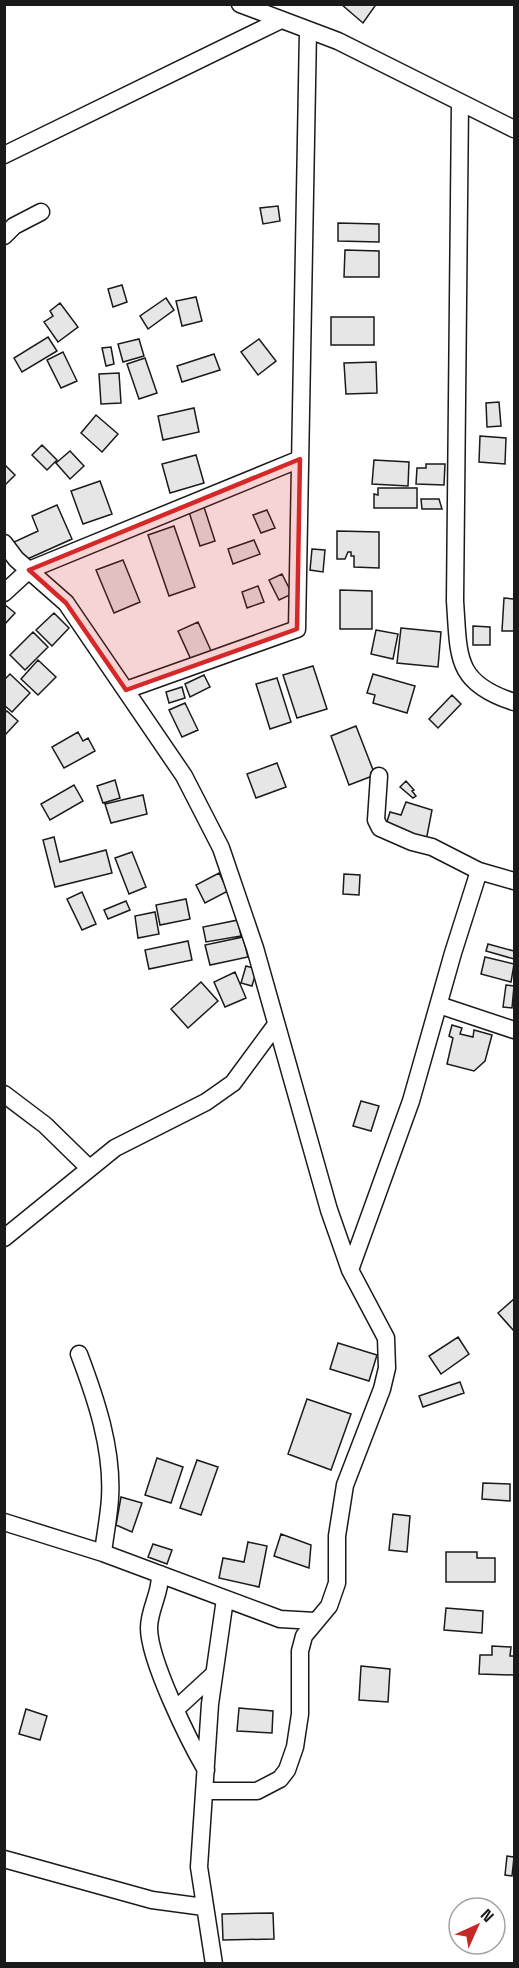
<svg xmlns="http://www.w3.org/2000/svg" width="519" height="1968" font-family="'Space Grotesk',sans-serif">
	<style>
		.building { fill: #e6e6e6; stroke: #1a1a1a; stroke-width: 1.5 }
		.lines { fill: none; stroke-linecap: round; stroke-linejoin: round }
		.minor-casing { stroke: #1a1a1a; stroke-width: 19 }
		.minor { stroke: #fff; stroke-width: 16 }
		.marked { fill: #d62828; fill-opacity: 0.2; stroke: #d62828; stroke-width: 4.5; stroke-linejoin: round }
	</style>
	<rect width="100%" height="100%" fill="#fff"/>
	<path class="building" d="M341,4H372L375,6L363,23Z
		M278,206L280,221L263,224L260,208Z
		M338,223L379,224V242L338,241Z
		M345,250L379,251V277H344Z
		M122,285L127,302L113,307L108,289Z
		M196,297L202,321L182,326L176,301Z
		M166,298L174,310L148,329L140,316Z
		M60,303L78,327L58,342L44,322L53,316L50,311Z
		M331,317H374V345H331Z
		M48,337L57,351L22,372L14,358Z
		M139,339L144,356L123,362L118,344Z
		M259,339L276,361L258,375L241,352Z
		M111,347L114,364L106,366L102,348Z
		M63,352L77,381L61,388L47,360Z
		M214,354L220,370L182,382L177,366Z
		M145,358L157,393L139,399L127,364Z
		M376,362L377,393L346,394L344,363Z
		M119,373L121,403L101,404L99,374Z
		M499,402L501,426L487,427L486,403Z
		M194,408L199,432L163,440L158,416Z
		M96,415L118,434L102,452L81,433Z
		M480,436L506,438L505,464L479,462Z
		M42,445L57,460L47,470L32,455Z
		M70,451L84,466L70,479L56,463Z
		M196,455L204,483L170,493L162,464Z
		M374,460L409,462L408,486L372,484Z
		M4,464L15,475L4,486Z
		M426,464H445L444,485L416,484L417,468H426Z
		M100,481L112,514L83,524L71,491Z
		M378,488H417V508H374V494L378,495Z
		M421,499H439L442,509H422Z
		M57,505L72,539L23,561L14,542L38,531L32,516Z
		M204,507L215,541L200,546L189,512Z
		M267,510L275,528L261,533L253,515Z
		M174,526L195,587L169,596L148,535Z
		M337,531L379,532V568L354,567V556H351V552H348L345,559H337Z
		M254,540L260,554L233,564L228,549Z
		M312,549L325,550L323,572L310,570Z
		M123,560L140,602L114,613L96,570Z
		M282,574L292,594L279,600L269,580Z
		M258,586L264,602L247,608L242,592Z
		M340,590L372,591V629H340Z
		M504,598L514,599V631H502Z
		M4,604L15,613L4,625Z
		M54,613L69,628L52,646L36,630Z
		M198,622L213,655L193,664L178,631Z
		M473,626L490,627V645H473Z
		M401,628L441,632L438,667L397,663Z
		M376,630L398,634L393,659L371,654Z
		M33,632L48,647L25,670L10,655Z
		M38,660L56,677L38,695L21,679Z
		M313,666L327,709L297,718L283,675Z
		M10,674L30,693L12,712L4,705V680Z
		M373,674L415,686L407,713L373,703L375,695L367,693Z
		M204,675L210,687L190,697L185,684Z
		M277,678L291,722L270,729L256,684Z
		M182,687L185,698L169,703L166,692Z
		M452,695L461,704L438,728L429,719Z
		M185,703L198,730L182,737L169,710Z
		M7,711L18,721L5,735L4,714Z
		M356,726L375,775L349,785L331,736Z
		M78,732L83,741L88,738L95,751L64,768L52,747Z
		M277,763L286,787L256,798L247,774Z
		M115,780L120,798L103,803L97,786Z
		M406,781L414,790L412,791L416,796L413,798L400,787Z
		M74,785L83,801L50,820L41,804Z
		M143,795L147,814L111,823L105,804Z
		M406,802L432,810L426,841L385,828L390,812L401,815Z
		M54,837L60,862L106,850L112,873L55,887L43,840Z
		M132,852L146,887L129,894L115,858Z
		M219,873L228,891L205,903L196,885Z
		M344,874L360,875L359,895L343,894Z
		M82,892L96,924L82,930L67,899Z
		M186,899L190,919L160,925L156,905Z
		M126,901L130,910L108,919L104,910Z
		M155,912L159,934L138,938L135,916Z
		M238,920L241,936L206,942L203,927Z
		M243,937L248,957L210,965L205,945Z
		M188,941L192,960L149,969L145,950Z
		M488,944L514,951V959L486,951Z
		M485,957L514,964L511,982L481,974Z
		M246,966L257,969L252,986L241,983Z
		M235,972L246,998L225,1007L214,982Z
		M201,982L218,1001L188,1028L171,1009Z
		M506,985L514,986L512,1008L503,1007Z
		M452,1025L462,1028L460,1034L473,1037L474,1030L492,1035L485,1061L474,1071L447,1064L453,1038L449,1036Z
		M361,1101L379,1106L371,1131L353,1126Z
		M514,1299V1331L498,1313Z
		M458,1337L469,1354L441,1374L429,1356Z
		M338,1343L377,1355L369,1381L330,1369Z
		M460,1382L464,1393L423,1407L419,1396Z
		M307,1399L351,1414L331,1470L288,1454Z
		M157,1458L183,1467L171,1503L145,1495Z
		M197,1460L218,1467L201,1515L180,1508Z
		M483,1483L510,1484V1501L482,1499Z
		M121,1497L142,1503L132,1532L116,1525Z
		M393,1514L410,1516L407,1552L389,1550Z
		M281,1534L311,1545L309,1568L274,1556Z
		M248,1542L267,1546L259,1587L219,1578L223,1558L244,1562Z
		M153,1544L172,1550L167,1564L148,1557Z
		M446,1552H477V1558H495V1582H446Z
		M446,1608L483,1611L482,1633L444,1630Z
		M492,1646L511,1647L510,1656H514V1675L479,1674L480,1655H492Z
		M361,1666L390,1669L388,1702L359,1700Z
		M239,1708L273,1711L272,1733L237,1731Z
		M26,1709L47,1716L40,1740L19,1734Z
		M507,1856L514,1857L512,1876L505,1875Z
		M273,1913L274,1939L223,1940L222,1914Z"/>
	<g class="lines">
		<defs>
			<path id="minor" d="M240,4L338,41L514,129
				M460,102L455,601C459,656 454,683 514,702
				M4,155L281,20
				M4,236L14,226L41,212
				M4,543L16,559L66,603L184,776L221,848L255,948L329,1210L350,1270L386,1338L387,1368L382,1389L345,1485L337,1536V1583L329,1606L304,1636L300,1651V1714L295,1747L287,1770L280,1779L257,1791H205
				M4,593L29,570L300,459
				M126,690L297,629L308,30
				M379,776L376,820L380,828L412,842L432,847L479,871L514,881
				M439,1005L514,1030
				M4,1094L45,1125L88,1167
				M4,1238L115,1148L206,1102L233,1083L275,1026
				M350,1270L411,1101L453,953L479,871
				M79,1354C96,1399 113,1449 110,1498C109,1516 105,1535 103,1553
				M4,1522L103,1553L280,1619L315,1621
				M160,1574C161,1593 149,1609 149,1628C149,1660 189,1741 206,1770
				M176,1709L214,1674
				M4,1859L152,1900L204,1907
				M214,1964L199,1867L210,1704L225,1599"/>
		</defs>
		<use href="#minor" class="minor-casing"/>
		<use href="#minor" class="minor"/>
	</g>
	<path class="marked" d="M300,459L297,629L126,690L66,603L29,570Z"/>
	<rect width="519" height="1968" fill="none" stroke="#1a1a1a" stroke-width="12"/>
	<g transform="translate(477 1926) rotate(45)"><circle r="28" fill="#ffffff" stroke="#a3a3a3" stroke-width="1.5"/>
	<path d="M0-4.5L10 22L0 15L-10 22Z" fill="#c62828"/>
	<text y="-9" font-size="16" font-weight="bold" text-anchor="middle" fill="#1a1a1a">N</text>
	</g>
</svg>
